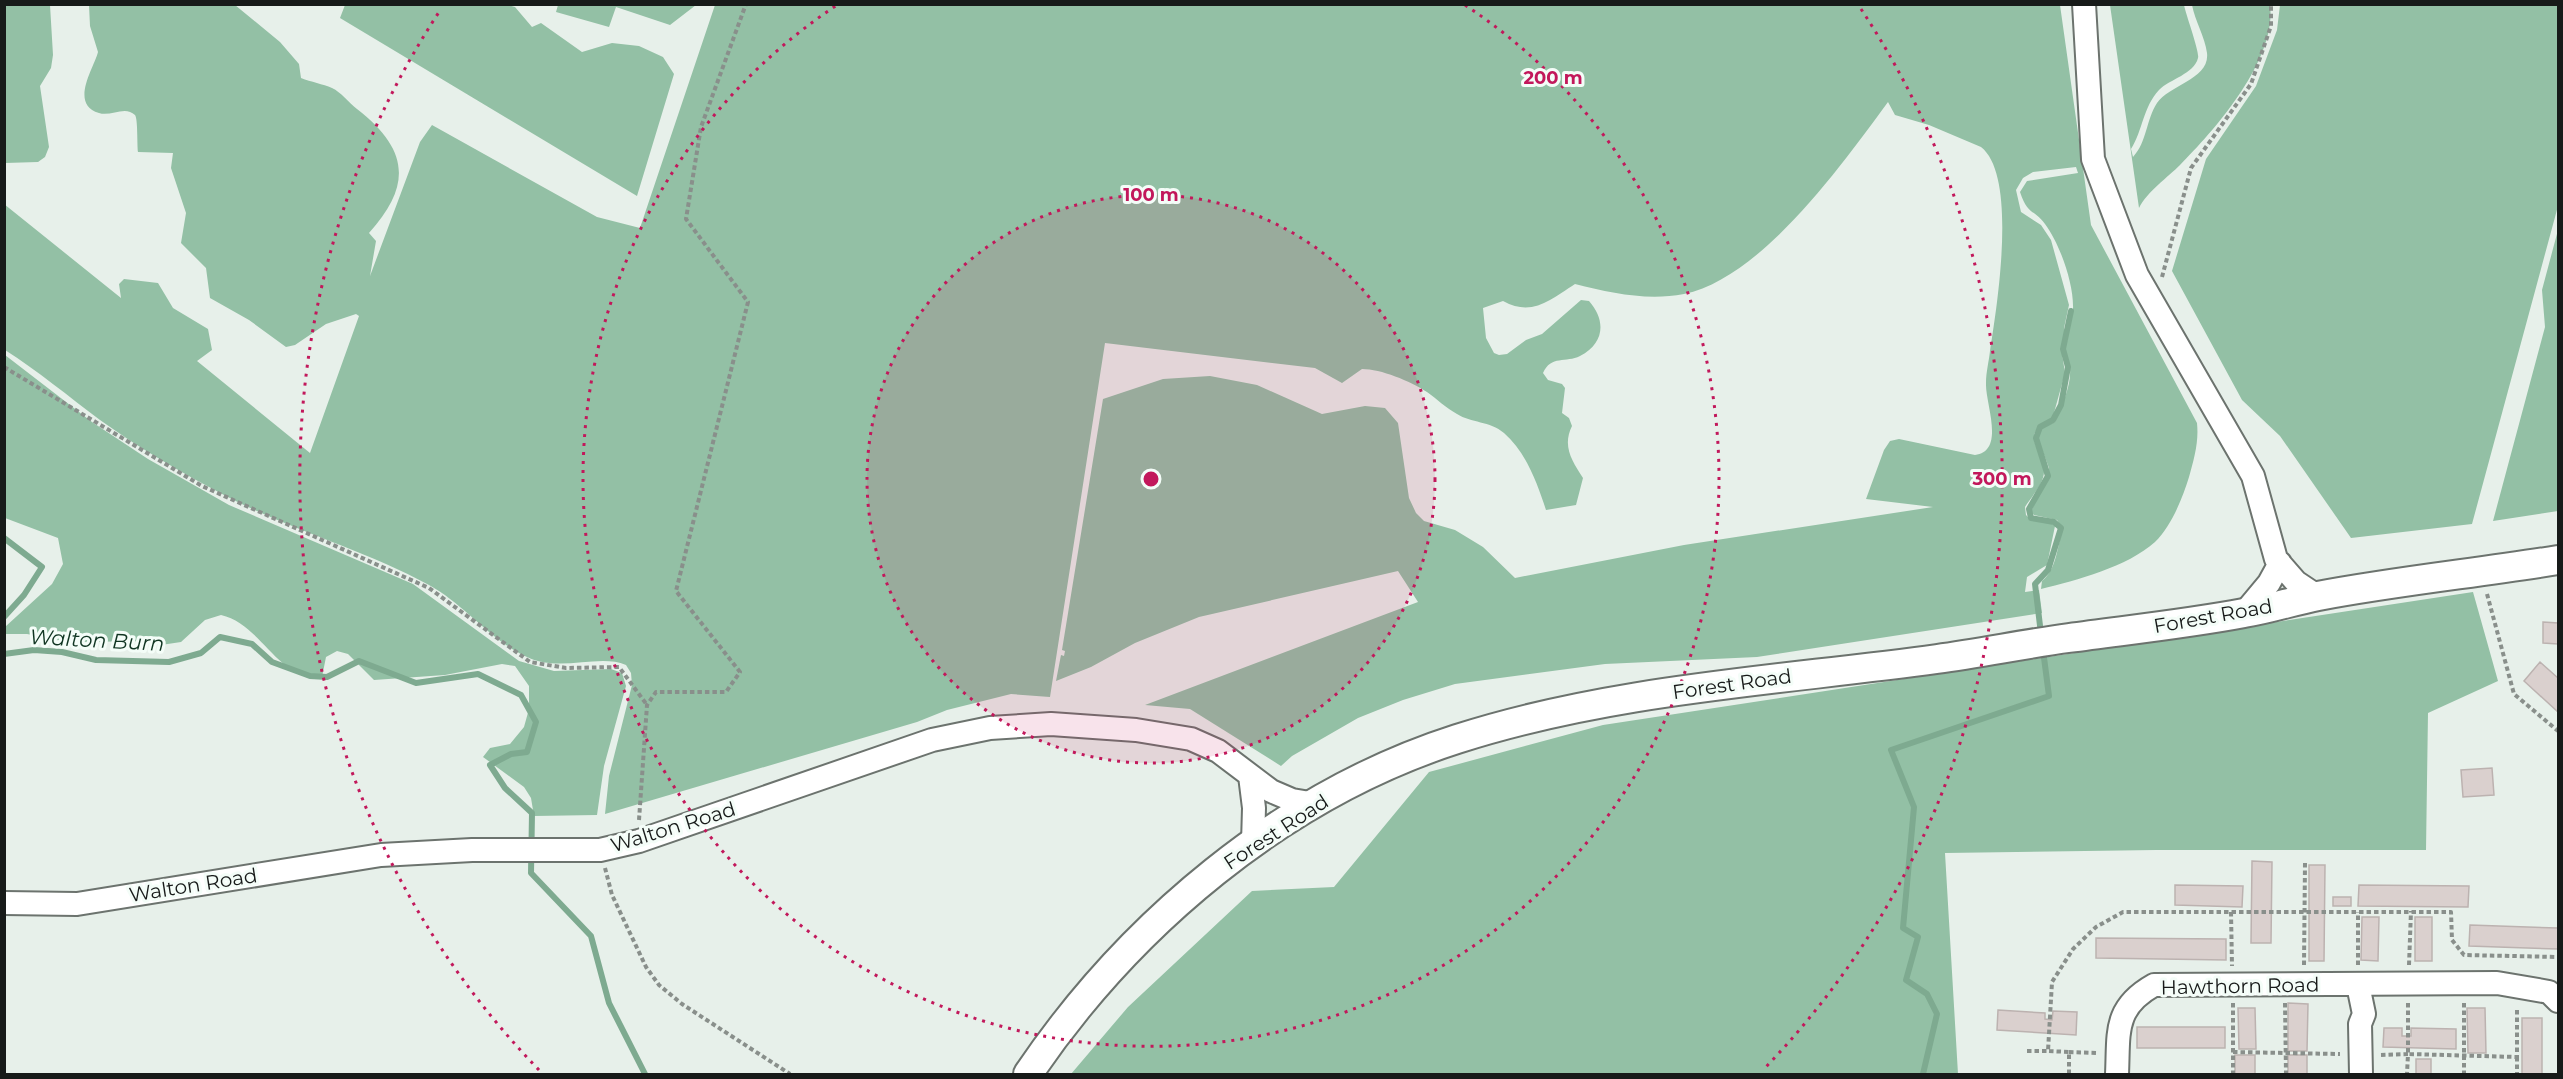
<svg xmlns="http://www.w3.org/2000/svg" width="2563" height="1079" font-family="Montserrat,sans-serif">
	<style>
		.forest { fill: #93c0a5 }
		.lines { fill: none; stroke-linecap: round; stroke-linejoin: round }
		.stream { stroke: #7eaa90; stroke-width: 6 }
		.building { fill: #dad0ce; stroke: #bcb2b0; stroke-width: 1.5 }
		.minor-casing { stroke: #6c736e; stroke-width: 26 }
		.tertiary-casing { stroke: #6c736e; stroke-width: 32 }
		.path { stroke: #898f8b; stroke-width: 4; stroke-dasharray: 4.5 3; stroke-linecap: butt }
		.minor { stroke: #fff; stroke-width: 22 }
		.tertiary { stroke: #fff; stroke-width: 28 }
		.ring { fill: none; stroke: #c2185b; stroke-width: 3; stroke-dasharray: 3 6 }
		.labels { text-anchor: middle; dominant-baseline: central; stroke-width: 6; stroke-linejoin: round; paint-order: stroke }
		.street-label { font-size: 20px; fill: #171a19; stroke: #f4fdf8 }
		.water-label { font-size: 21px; font-style: italic; fill: #103522; stroke: #f4fdf8 }
		.centre { fill: #c2185b; stroke: #f4fdf8; stroke-width: 3 }
		.ring-label { font-size: 18px; text-anchor: middle; font-weight: bold; fill: #c2185b; stroke: #f4fdf8; stroke-width: 6; stroke-linejoin: round; paint-order: stroke }
	</style>
	<rect width="100%" height="100%" fill="#e7f0ea"/>
	<path class="forest" d="M5,4L50,5L53,55L51,68L40,86L49,147L45,157L38,162L5,163Z
		M89,5H235L280,42L299,64L301,78C311,82 323,84 332,88C341,92 349,103 357,109C408,149 413,184 369,233L376,241L370,276L420,142L432,125L597,217L640,228L715,5H2060L2091,225L2197,423C2199,442 2194,459 2189,477C2183,497 2171,527 2155,542C2127,567 2077,580 2041,589L2042,581C2057,569 2057,546 2063,529L2057,520L2034,515L2031,511L2049,476V468L2037,436L2042,428L2055,422C2065,397 2078,374 2064,349C2069,340 2067,337 2068,327C2069,321 2072,315 2073,309C2074,284 2060,244 2045,224C2034,209 2028,216 2020,192L2027,181L2078,173L2076,167L2033,172L2023,178L2016,190L2021,212L2041,225L2051,240L2069,305L2064,328L2066,339L2061,347L2065,373L2052,420C2018,435 2042,446 2044,470C2045,483 2031,497 2025,507L2026,515L2031,520L2048,521L2055,526L2047,565L2027,577L2025,592L2039,590L2042,613L1757,657L1605,664L1455,684L1403,700L1358,718L1292,756L1281,766L1190,709L1145,705L1418,602L1398,571L1199,617L1135,643L1091,667L1056,681L1061,655L1064,656L1065,651L1062,650L1103,399L1163,379L1210,376L1257,385L1322,414L1365,406L1385,408L1398,423L1409,498L1416,513L1424,521L1455,530L1483,547L1515,578L1684,545L1933,507L1866,499L1884,450L1890,441L1899,439L1975,455C2006,451 1985,403 1986,383C1986,372 1989,361 1990,351C1997,306 2018,176 1981,147L1929,125L1895,115L1888,102C1843,163 1762,278 1684,294C1647,301 1611,293 1575,284C1550,300 1532,317 1503,301L1483,308L1486,338L1494,353L1499,355L1507,354L1526,340L1542,334L1581,300L1589,301C1606,320 1605,343 1580,356C1566,363 1551,355 1543,373L1548,380L1562,384L1565,388L1562,413L1569,418L1572,426C1562,446 1572,461 1583,478L1576,505L1546,510C1537,483 1526,452 1504,433C1490,421 1471,423 1457,414C1446,408 1437,399 1427,392C1410,381 1381,369 1362,369L1342,383L1315,368L1105,343L1050,697L1011,694L947,710L917,722L605,814L609,776L632,685L631,673L626,665C599,653 560,673 527,657C490,640 464,604 429,585C363,549 290,530 224,495C182,473 139,448 100,420C68,396 38,371 5,350L4,204L121,298L119,284L124,279L158,283L173,308L208,329L212,350L197,361L310,453L359,316L356,314L326,324L295,345L286,347L249,320L210,298L206,268L181,243L186,213L171,168L173,153L138,152C137,145 138,119 135,115C125,105 111,117 99,113C69,104 94,68 98,52L90,26Z
		M345,5H508L515,7L532,27L541,23L582,52L612,43L639,46L663,57L674,74L637,196L340,18Z
		M558,5V4L696,5L670,25L616,7L609,27L556,12Z
		M2110,5H2184C2186,15 2200,53 2198,58C2194,74 2170,79 2159,90C2143,107 2143,130 2131,149L2133,157C2147,142 2146,120 2157,103C2169,85 2210,79 2207,53C2205,37 2195,21 2192,5H2270C2277,59 2216,129 2180,165C2168,177 2147,192 2139,208Z
		M2280,5H2558V206L2472,524L2351,538L2280,436L2242,400L2172,271L2206,159L2256,86L2277,30Z
		M2558,230V511L2493,521L2545,327L2542,290Z
		M5,355L92,422L148,459L229,505L413,584L519,661L554,671L611,669L622,673L626,686L604,766L597,815L534,816L531,798L524,787L483,757L490,748L510,744L524,727L529,709V686L515,666L502,664L445,675L374,680L348,654L337,651L326,657L322,677C278,682 262,624 221,615L205,620L181,642L161,645L160,641L70,642L27,634H5V627L52,584L63,564L58,538L5,518Z
		M2473,592L2498,681L2428,713L2426,850H2156L1945,853L1958,1074H1071L1128,1007L1252,891L1334,887L1429,772L1603,725Z"/>
	<g class="lines">
		<path class="stream" d="M4,538L42,567L24,595L4,617
			M2041,634L2035,584L2048,570L2061,528L2054,522L2031,518L2029,509L2048,476L2036,438L2040,427L2053,420L2061,405L2068,367L2063,349L2071,311
			M4,654L34,650L62,652L96,660L169,662L201,653L220,637L252,644L272,662L310,676L327,677L359,661L416,683L478,674L521,695L536,722L527,752L511,754L490,765L505,788L532,813L531,873L591,936L609,1003L645,1074
			M1923,1074L1937,1014L1927,994L1906,980L1918,937L1903,928L1914,807L1891,750L2049,696L2043,650"/>
	</g>
	<path class="building" d="M2543,622L2558,623V644L2543,643Z
		M2540,662L2558,678V712L2524,681Z
		M2492,768L2494,795L2463,797L2461,770Z
		M2252,861L2272,862L2271,943H2251Z
		M2309,865H2325L2324,961H2309Z
		M2175,885L2243,886L2242,907L2175,905Z
		M2359,885L2469,886L2468,907L2358,906Z
		M2333,897H2351V906H2333Z
		M2362,917H2379L2378,961L2361,960Z
		M2415,917H2432V961H2415Z
		M2470,925L2558,928V949L2469,946Z
		M2096,938L2226,939V960L2096,958Z
		M2288,1003L2308,1004L2307,1051H2288Z
		M2238,1008H2255L2256,1049H2239Z
		M2467,1008H2485L2486,1053H2468Z
		M1998,1010L2045,1013V1019L2052,1020L2053,1011L2077,1012L2076,1035L1997,1030Z
		M2522,1018H2542V1074H2522Z
		M2137,1027H2225V1048H2137Z
		M2384,1028H2402V1036H2411V1028L2456,1029V1049L2383,1047Z
		M2235,1055H2255V1074H2235Z
		M2288,1055H2307V1074H2288Z
		M2416,1059H2431V1074H2416Z"/>
	<g class="lines">
		<defs>
			<path id="minor" d="M2084,4L2093,159L2137,275L2253,476L2276,559L2296,582L2317,596
				M2244,613L2269,583L2280,563
				M1250,776L1254,808L1253,843
				M4,903L77,904L381,855L472,850H600L639,841L932,740L990,728L1051,724L1136,730L1191,739L1218,751L1271,791L1292,800L1316,804
				M2358,985L2364,1014L2360,1024L2361,1074
				M2117,1074C2119,1033 2113,1008 2154,985L2497,983L2549,992L2558,1001"/>
			<path id="tertiary" d="M1028,1074C1129,925 1282,795 1457,739C1613,689 1776,681 1937,659C1981,653 2025,644 2069,638C2127,630 2186,624 2244,613C2269,609 2293,601 2318,596C2397,581 2478,573 2558,560"/>
		</defs>
		<use href="#minor" class="minor-casing"/>
		<use href="#tertiary" class="tertiary-casing"/>
		<path class="path" d="M2162,277L2191,168L2251,84L2271,26V4
			M4,367L202,486L429,588L530,662L566,668L619,667L647,705
			M2487,594L2514,694L2558,731
			M639,820L647,705L656,692H726L740,672L676,591L748,302L686,219L701,127L746,4
			M605,868L612,895L646,967L659,985L682,1004L790,1074
			M2231,912L2232,966
			M2304,965L2305,863
			M2358,965V912
			M2409,965L2411,911
			M2233,1003V1074
			M2285,1003L2286,1074
			M2408,1003V1054L2517,1057V1007
			M2464,1003V1074
			M2027,1051H2048
			M2069,1052L2098,1053
			M2233,1052L2340,1054
			M2381,1055L2408,1054L2407,1074
			M2517,1057V1074
			M2069,1074V1052L2048,1051L2052,982L2073,949L2096,927L2123,912H2451L2452,940L2464,955L2558,957"/>
		<use href="#minor" class="minor"/>
		<use href="#tertiary" class="tertiary"/>
	</g>
	<circle cx="1151" cy="479" r="284" fill="#c2185b" fill-opacity=".12"/>
	<g class="ring">
		<circle cx="1151" cy="479" r="284"/>
		<path d="M1465 5A568 568 0 1 1 837 5"/>
		<path d="M539 1070A851 851 0 0 1 441 9M1861 9A851 851 0 0 1 1763 1070"/>
	</g>
	<g class="labels">
		<g class="street-label">
			<text transform="translate(2213 616) rotate(-10)">Forest Road</text>
			<text transform="translate(1732 684) rotate(-8)">Forest Road</text>
			<text transform="translate(673 827) rotate(-17)">Walton Road</text>
			<text transform="translate(1276 832) rotate(-33)">Forest Road</text>
			<text transform="translate(193 885) rotate(-9)">Walton Road</text>
			<text transform="translate(2240 986) rotate(-1)">Hawthorn Road</text>
		</g>
		<g class="water-label">
			<text transform="translate(97 640) rotate(3)">Walton Burn</text>
		</g>
	</g>
	<circle cx="1151" cy="479" r="9" class="centre"/>
	<g class="ring-label">
		<text x="1553" y="84">200 m</text>
		<text x="1151" y="201">100 m</text>
		<text x="2002" y="485">300 m</text>
	</g>
	<rect width="2563" height="1079" fill="none" stroke="#171a19" stroke-width="12"/>
</svg>
